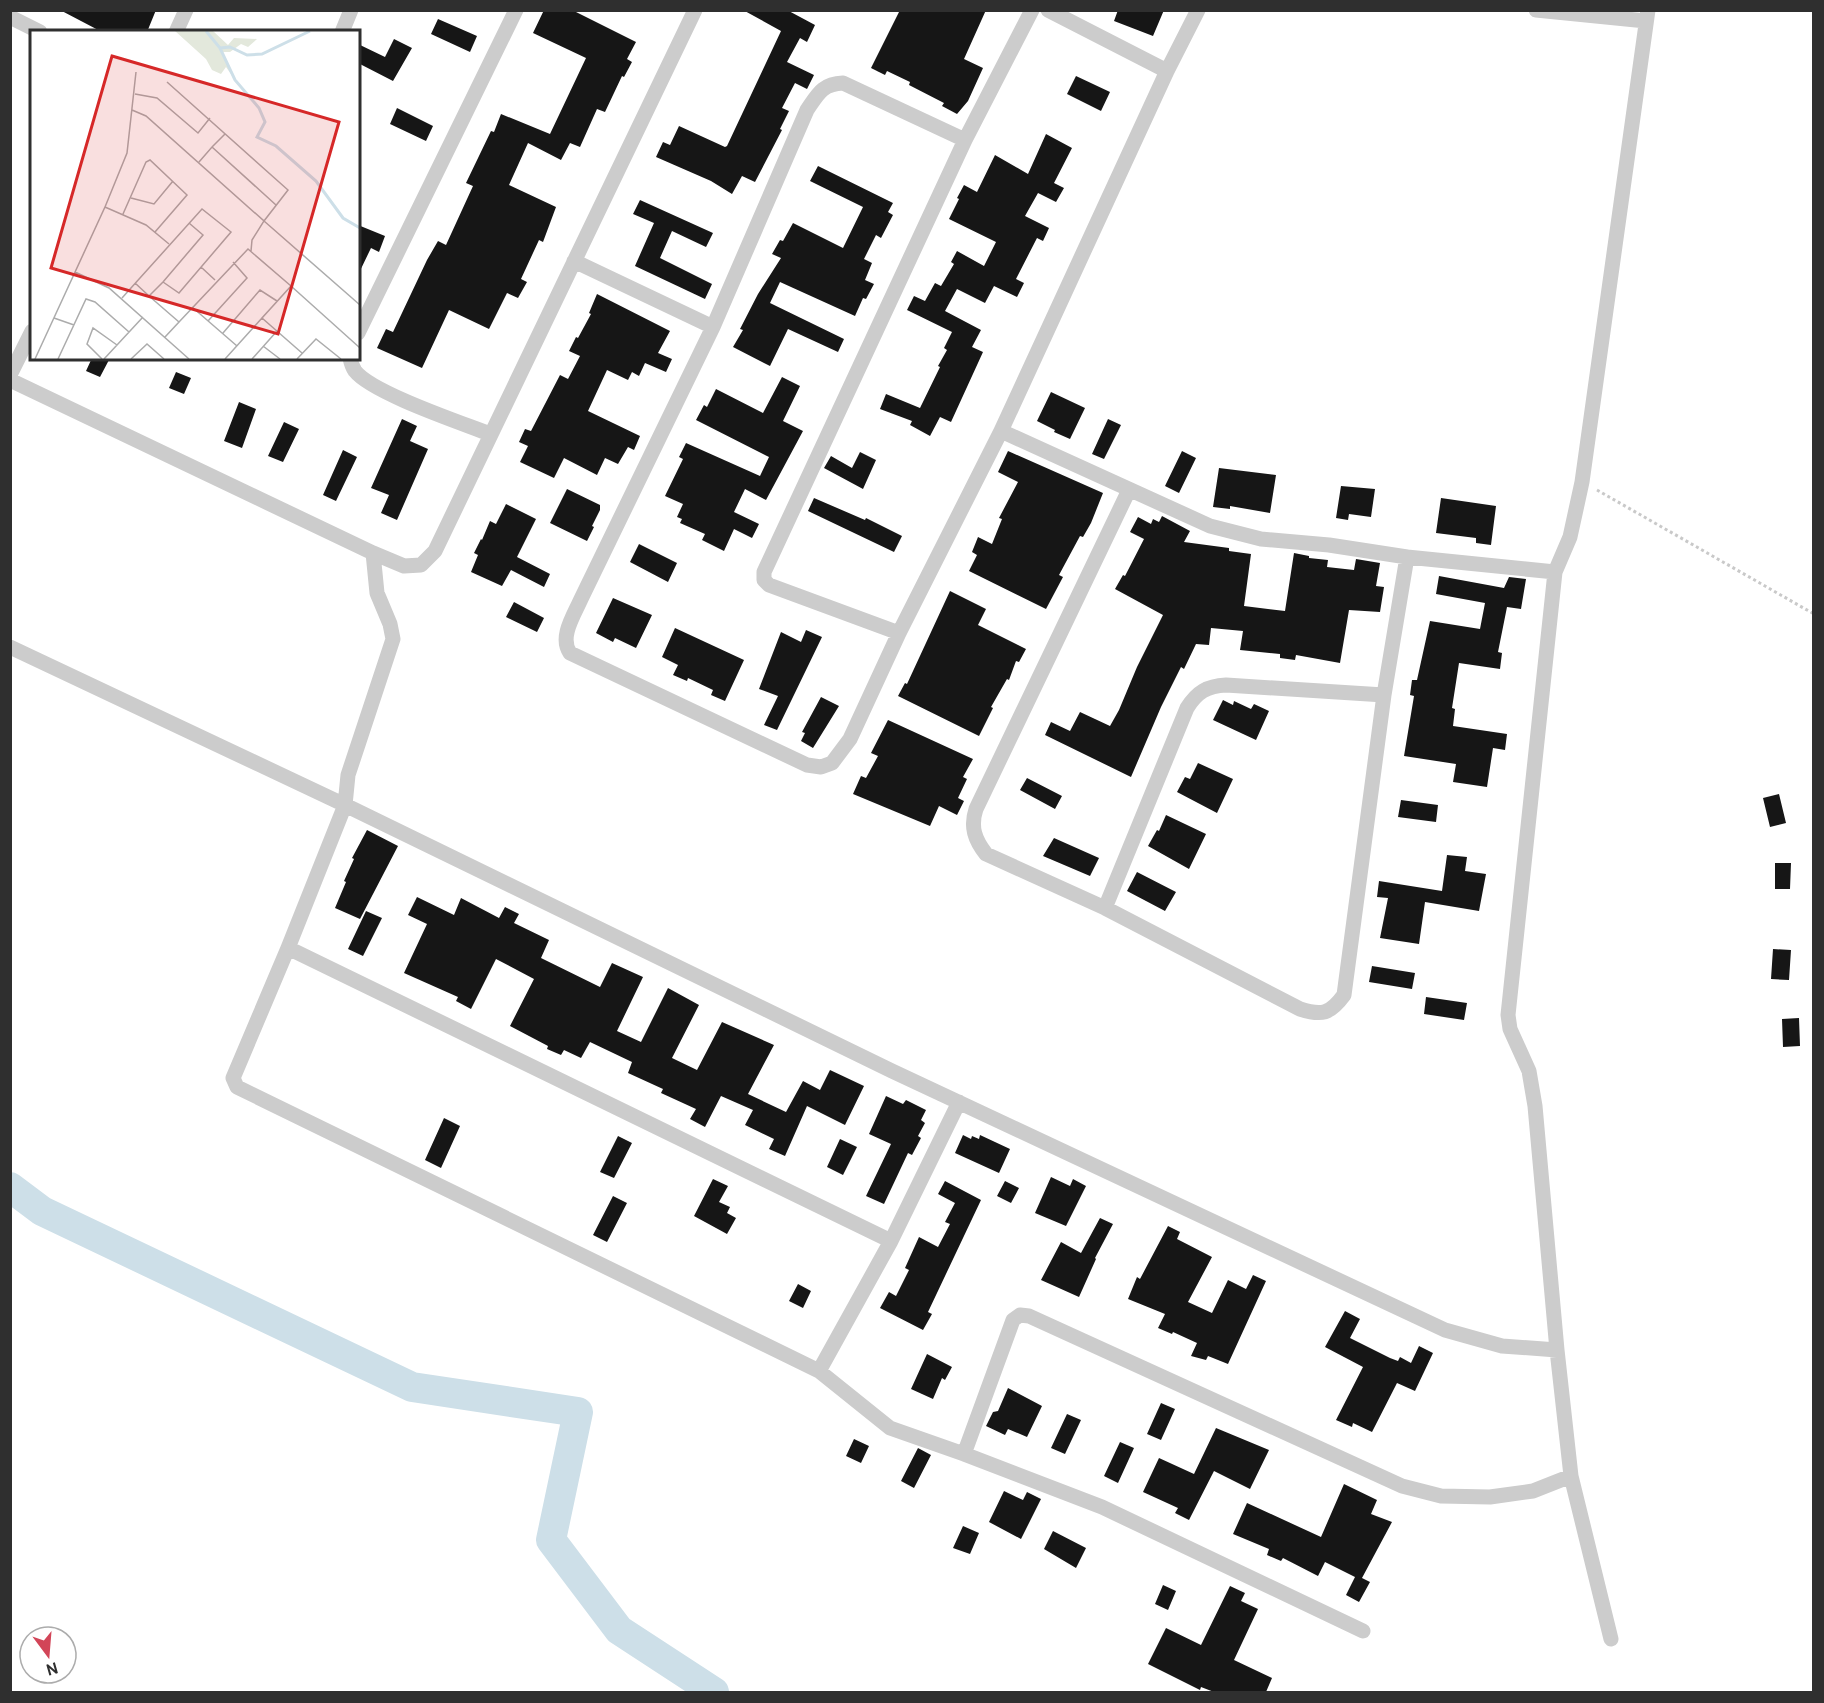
<svg xmlns="http://www.w3.org/2000/svg" width="1824" height="1703" font-family="Cabin,sans-serif">
	<style>
		.lines { fill: none; stroke-linecap: round; stroke-linejoin: round }
		.river { stroke: #cddfe8; stroke-width: 30 }
		.building { fill: #161616 }
		.path { stroke: #c9c9c9; stroke-width: 3; stroke-dasharray: 3 3; stroke-linecap: butt }
		.street { stroke: #ccc; stroke-width: 15 }
		.inset-river { fill: none; stroke: #cddfe8; stroke-width: 3 }
		.inset-road { fill: none; stroke: #acacac; stroke-width: 1.5 }
		.view { fill: #d62828; fill-opacity: 0.15; stroke: #d62828; stroke-width: 3 }
		.inset-edge { fill: none; stroke: #2f2f2f; stroke-width: 3 }
	</style>
	<rect width="100%" height="100%" fill="#fff"/>
	<g class="lines">
		<path class="river" d="M10,1187L42,1211L412,1387L578,1412L551,1540L619,1630L714,1692"/>
	</g>
	<path class="building" d="M60,10H156L147,32H102Z
		M544,10H572L636,42L627,59L632,62L624,77L622,76L605,112L597,109L580,147L570,143L561,160L528,143L509,185L556,207L543,242L539,240L521,279L527,282L518,298L507,293L489,329L449,310L422,368L377,348L386,329L393,332L427,260L438,241L446,245L473,186L466,183L491,131L494,132L501,114L550,134L586,58L533,33Z
		M743,10H787L815,25L807,42L800,38L787,62L814,75L807,89L795,83L782,108L789,111L780,129L782,130L755,182L742,176L732,194L711,181L656,157L663,142L670,145L679,126L725,147L727,146L781,31Z
		M900,10H986L964,59L983,68L968,101L957,114L942,106L944,103L909,85L910,82L887,71L885,75L871,68Z
		M1118,10H1164L1153,36L1114,21Z
		M438,19L477,36L470,52L431,34Z
		M394,39L412,48L393,81L358,63V44L385,57Z
		M1076,76L1110,92L1101,111L1067,94Z
		M397,108L433,126L426,141L390,124Z
		M1046,134L1072,148L1054,183L1064,188L1056,202L1038,193L1025,216L1049,228L1043,241L1037,238L1016,279L1024,283L1017,297L994,286L985,303L957,289L945,311L981,330L972,347L983,352L951,422L940,417L930,436L910,425L912,421L880,409L886,394L920,408L940,367L938,366L947,350L944,348L952,332L907,310L914,296L925,301L935,283L941,286L954,264L951,262L957,251L984,266L996,242L949,219L959,199L957,198L964,185L977,192L995,155L1028,174Z
		M818,166L893,203L888,212L893,215L881,238L876,235L864,259L872,263L865,280L874,284L866,299L863,298L855,316L780,282L770,303L844,339L838,352L788,329L770,366L733,347L743,330L740,329L758,294L781,258L772,254L780,240L783,241L793,223L843,248L863,207L810,181Z
		M640,200L713,233L706,247L672,231L660,258L712,284L705,299L635,266L654,223L633,214Z
		M358,225L385,236L379,252L371,248L358,275Z
		M597,294L670,331L658,353L672,359L666,372L645,363L639,376L632,372L628,380L607,370L588,411L640,436L634,450L628,447L618,464L605,458L597,475L564,458L554,478L520,462L528,446L519,442L525,429L531,431L560,375L568,379L580,356L569,351L576,337L578,338L591,314L589,313Z
		M92,358H110L100,377L86,371Z
		M176,372L191,378L184,394L169,388Z
		M782,377L800,386L783,421L803,431L766,500L745,489L734,512L759,524L752,538L734,529L724,551L702,540L705,534L680,523L682,519L677,517L683,504L665,496L683,459L679,457L686,443L760,476L769,457L696,420L704,405L707,407L716,389L763,413Z
		M1051,392L1085,408L1070,439L1054,432L1055,430L1037,421Z
		M239,402L256,409L242,448L224,441Z
		M402,419L417,426L410,441L428,449L397,520L381,513L389,495L371,488Z
		M1108,419L1121,425L1104,459L1092,454Z
		M284,422L299,429L283,462L268,456Z
		M343,450L357,457L336,501L323,495Z
		M1008,451L1103,493L1091,523L1083,537L1080,536L1059,575L1063,577L1046,609L969,571L977,555L972,552L978,537L992,544L1002,519L999,518L1018,482L998,472Z
		M1182,451L1196,458L1179,493L1165,486Z
		M860,452L876,460L863,489L824,468L831,456L852,468Z
		M1219,468L1276,475L1270,513L1230,506V509L1213,507Z
		M1341,486L1375,489L1371,517L1349,514L1348,520L1336,518Z
		M567,489L600,505V510L592,526L594,527L587,541L550,523Z
		M814,498L865,520L866,518L902,536L894,552L808,511Z
		M1441,498L1496,506L1491,545L1476,543V538L1436,533Z
		M506,504L536,519L517,557L550,574L544,587L511,570L502,586L471,572L478,555L474,553L481,539L482,540L490,521L496,524Z
		M1162,516L1190,531L1184,542L1229,548V551L1251,554L1244,606L1285,611L1294,553L1309,556V558L1328,560L1327,567L1354,570L1356,559L1380,563L1376,586L1384,587L1380,612L1349,610L1340,663L1296,655L1295,660L1280,658V654L1240,650L1243,631L1211,628L1209,645L1196,644L1184,669L1181,667L1161,707L1131,777L1045,735L1051,722L1070,731L1080,712L1110,726L1119,710L1137,667L1163,615L1115,589L1123,575L1125,576L1144,539L1130,532L1138,517L1151,524L1153,519L1159,522Z
		M639,544L677,563L668,582L630,562Z
		M1439,576L1504,588L1509,577L1526,579L1521,609L1507,607L1498,652L1502,653L1500,669L1459,663L1452,708L1455,709L1453,726L1507,734L1505,750L1493,748L1487,787L1453,782L1456,764L1404,756L1414,696L1410,695L1412,680H1417L1430,621L1480,629L1485,603L1436,594Z
		M950,591L986,609L978,625L1026,649L1019,662L1016,661L1009,680L1007,679L991,707L993,708L979,736L898,696L905,683L907,684Z
		M613,598L652,615L636,648L615,638L613,642L596,633Z
		M514,602L544,618L537,632L506,617Z
		M675,628L744,660L725,701L711,695L713,690L688,678L687,681L673,675L678,665L662,657Z
		M806,630L822,637L777,730L764,725L778,696L759,689L781,632L801,642Z
		M821,697L839,706L813,748L801,741L805,733L802,732Z
		M1223,700L1233,705L1234,701L1251,709L1254,704L1269,711L1256,740L1213,720Z
		M888,720L973,759L963,777L967,779L958,798L964,801L957,815L939,806L930,826L853,794L861,776L866,778L878,756L871,753Z
		M1198,763L1233,779L1217,813L1177,792L1185,777L1190,779Z
		M1027,778L1062,796L1055,809L1020,790Z
		M1779,794L1786,823L1770,827L1763,798Z
		M1401,800L1438,805L1436,822L1398,817Z
		M1166,815L1206,834L1189,869L1148,846L1157,830L1159,831Z
		M367,830L398,846L360,919L335,908L346,882L344,881L354,859L352,858Z
		M1054,838L1099,858L1090,876L1043,856Z
		M1447,855L1467,857L1465,871L1486,874L1479,911L1425,902L1419,944L1380,938L1388,898L1377,897L1379,881L1442,891Z
		M1775,863H1791L1790,889H1775Z
		M1137,872L1176,892L1165,911L1127,891Z
		M417,897L454,915L461,898L499,918L505,907L519,914L514,923L549,940L541,958L600,987L612,963L643,977L617,1031L641,1042L668,988L699,1005L672,1058L697,1070L722,1022L774,1045L748,1094L786,1112L803,1081L820,1090L830,1070L864,1086L845,1125L807,1106L785,1156L769,1149L774,1139L745,1125L753,1110L721,1096L705,1127L690,1119L696,1109L661,1093L663,1089L628,1073L632,1062L590,1042L581,1058L564,1050L561,1055L547,1049L548,1046L510,1026L534,979L496,959L471,1009L456,1001L458,997L404,973L427,924L408,915Z
		M366,911L382,918L363,956L348,949Z
		M1773,949L1791,950L1789,980L1771,979Z
		M1372,966L1415,973L1412,989L1369,982Z
		M1426,997L1467,1003L1464,1020L1424,1014Z
		M1799,1018L1800,1046L1783,1047L1782,1019Z
		M886,1096L903,1104L906,1100L926,1110L921,1120L925,1123L918,1136L921,1138L912,1155L908,1153L884,1204L866,1196L891,1144L869,1134Z
		M444,1118L460,1126L441,1168L425,1160Z
		M963,1135L971,1139L972,1136L979,1139L980,1135L1010,1149L999,1173L955,1153Z
		M618,1136L632,1143L614,1178L600,1172Z
		M840,1139L857,1147L843,1175L827,1167Z
		M1051,1177L1070,1186L1073,1179L1086,1186L1066,1226L1035,1213Z
		M713,1179L728,1186L719,1202L730,1207L727,1213L736,1218L727,1234L694,1216Z
		M945,1181L981,1200L928,1312L932,1314L923,1330L880,1308L889,1292L896,1296L909,1270L905,1268L919,1237L938,1247L950,1224L945,1222L955,1203L938,1194Z
		M1005,1181L1019,1188L1011,1203L997,1196Z
		M613,1196L627,1203L607,1242L593,1235Z
		M1100,1218L1113,1224L1095,1258L1096,1259L1079,1297L1041,1280L1061,1242L1081,1253Z
		M1168,1226L1180,1232L1177,1239L1212,1257L1188,1302L1212,1313L1228,1280L1246,1289L1253,1275L1266,1281L1228,1364L1208,1356L1206,1360L1191,1356L1197,1343L1173,1332L1172,1334L1158,1328L1165,1314L1128,1299L1137,1277L1140,1279Z
		M798,1284L811,1291L803,1308L789,1301Z
		M1345,1311L1360,1319L1350,1338L1390,1358L1398,1361L1400,1357L1411,1363L1419,1346L1433,1353L1415,1391L1397,1383L1372,1432L1353,1423L1352,1427L1336,1420L1363,1367L1325,1347Z
		M927,1354L952,1367L945,1380L942,1378L933,1399L911,1389Z
		M1008,1388L1042,1406L1027,1437L1008,1429L1005,1435L986,1426L993,1412L998,1411Z
		M1161,1403L1175,1409L1161,1440L1147,1434Z
		M1067,1414L1081,1420L1065,1454L1051,1448Z
		M1216,1428L1269,1450L1250,1489L1214,1471L1189,1520L1175,1513L1178,1508L1143,1492L1159,1458L1194,1474Z
		M854,1439L869,1446L861,1463L846,1456Z
		M1120,1442L1134,1448L1118,1483L1104,1476Z
		M918,1448L931,1455L914,1488L901,1481Z
		M1344,1484L1377,1500L1371,1514L1392,1522L1362,1578L1370,1582L1359,1602L1346,1595L1355,1577L1325,1562L1318,1576L1283,1558L1281,1561L1267,1555L1269,1549L1233,1534L1247,1503L1321,1537Z
		M1004,1491L1023,1500L1027,1492L1041,1499L1021,1539L989,1522Z
		M963,1526L979,1533L970,1554L953,1548Z
		M1053,1531L1086,1548L1076,1568L1044,1549Z
		M1163,1585L1176,1591L1168,1610L1155,1604Z
		M1230,1586L1245,1593L1241,1601L1258,1609L1234,1660L1272,1678L1266,1692H1214L1201,1687L1200,1690L1148,1664L1166,1628L1201,1645Z"/>
	<g class="lines">
		<path class="path" d="M1597,490L1814,614"/>
		<path class="street" d="M1048,10L1167,71
			M1536,10L1646,21
			M10,17L40,32
			M176,32L186,10
			M342,32L351,10
			M965,140L843,83C822,84 818,94 807,110L713,327L581,599C574,615 559,637 570,653L807,765L821,767L832,763L850,739L899,633L1001,431L1167,71L1198,10
			M574,261L713,327
			M358,333L516,10
			M350,358C351,363 353,368 355,371C372,393 462,423 490,434
			M10,375L32,331
			M10,380L373,553L404,566L421,565L435,551L695,10
			M1001,431L1210,526L1261,539L1329,545L1407,557L1555,572L1570,537L1582,482L1648,10
			M1129,490L976,809C970,827 975,840 986,854L1105,908L1300,1009C1322,1016 1330,1014 1344,995L1384,695L1407,557
			M373,553L377,593L390,624L393,639L348,775L345,805L892,1071L1445,1330L1502,1346L1557,1350
			M1555,572L1508,1015L1510,1029L1529,1071L1535,1106L1557,1350L1571,1476L1611,1639
			M899,633L769,585L764,580V572L965,140L1032,10
			M10,647L345,805L288,948L233,1078L237,1087L819,1371L890,1428L964,1454L1102,1507L1363,1631
			M1105,908L1187,708C1197,692 1207,686 1226,685L1384,695
			M288,948L891,1241L959,1102
			M819,1371L891,1241
			M964,1454L1013,1320L1020,1315L1029,1316L1402,1486L1441,1496L1490,1497L1533,1491L1571,1476"/>
	</g>
	<g transform="translate(30 30)">
		<rect width="330" height="330" fill="#fff"/>
		<path d="M145,1H183L198,15L204,8L227,9L218,17L211,14L200,22H193L205,50L196,37L191,44L182,40L176,29Z" fill="#e3e8dc"/>
		<path class="inset-river" d="M176,1L190,18L205,50L229,78L235,92L227,107L246,116L286,151L313,188L330,198M190,18L200,17L217,25L232,24L280,1"/>
		<path class="inset-road" d="M137,52L258,160L234,191L330,275M105,64L127,68L168,103L180,88M102,80L116,86L234,191L222,210L221,221M182,117L195,104M169,132L182,117L246,175M101,168L124,174L143,151M75,177L97,123L106,42M93,184L116,132L120,130L157,165L125,202M171,237L185,250M45,242L79,258L159,329M105,253L119,266L133,252L173,205L159,193M261,256L330,318M119,266L149,292L135,307M92,268L172,179L201,202L149,263L133,252M162,277L207,316M24,288L44,295M178,291L217,248L203,232M149,292L218,219L261,256L232,288L272,323M193,303L230,260L247,271M233,316L250,329M5,329L75,177L116,195L139,214M28,329L56,269L65,272L99,302M72,329L57,314L63,298L87,315M74,329L113,287M101,329L117,314L134,329M195,329L232,288M222,329L247,301M267,329L286,309L311,329"/>
		<path class="view" d="M82,26L309,92L248,304L21,238Z"/>
		<rect width="330" height="330" class="inset-edge"/>
	</g>
	<rect width="1824" height="1703" fill="none" stroke="#2f2f2f" stroke-width="24"/>
	<g transform="translate(48 1655) rotate(164)"><circle r="28" fill="#ffffff" stroke="#acacac" stroke-width="1.5"/>
	<path d="M0-4.5L10 22L0 15L-10 22Z" fill="#d24558"/>
	<text y="-9" font-size="16" font-weight="bold" text-anchor="middle" fill="#2f2f2f">N</text>
	</g>
</svg>
